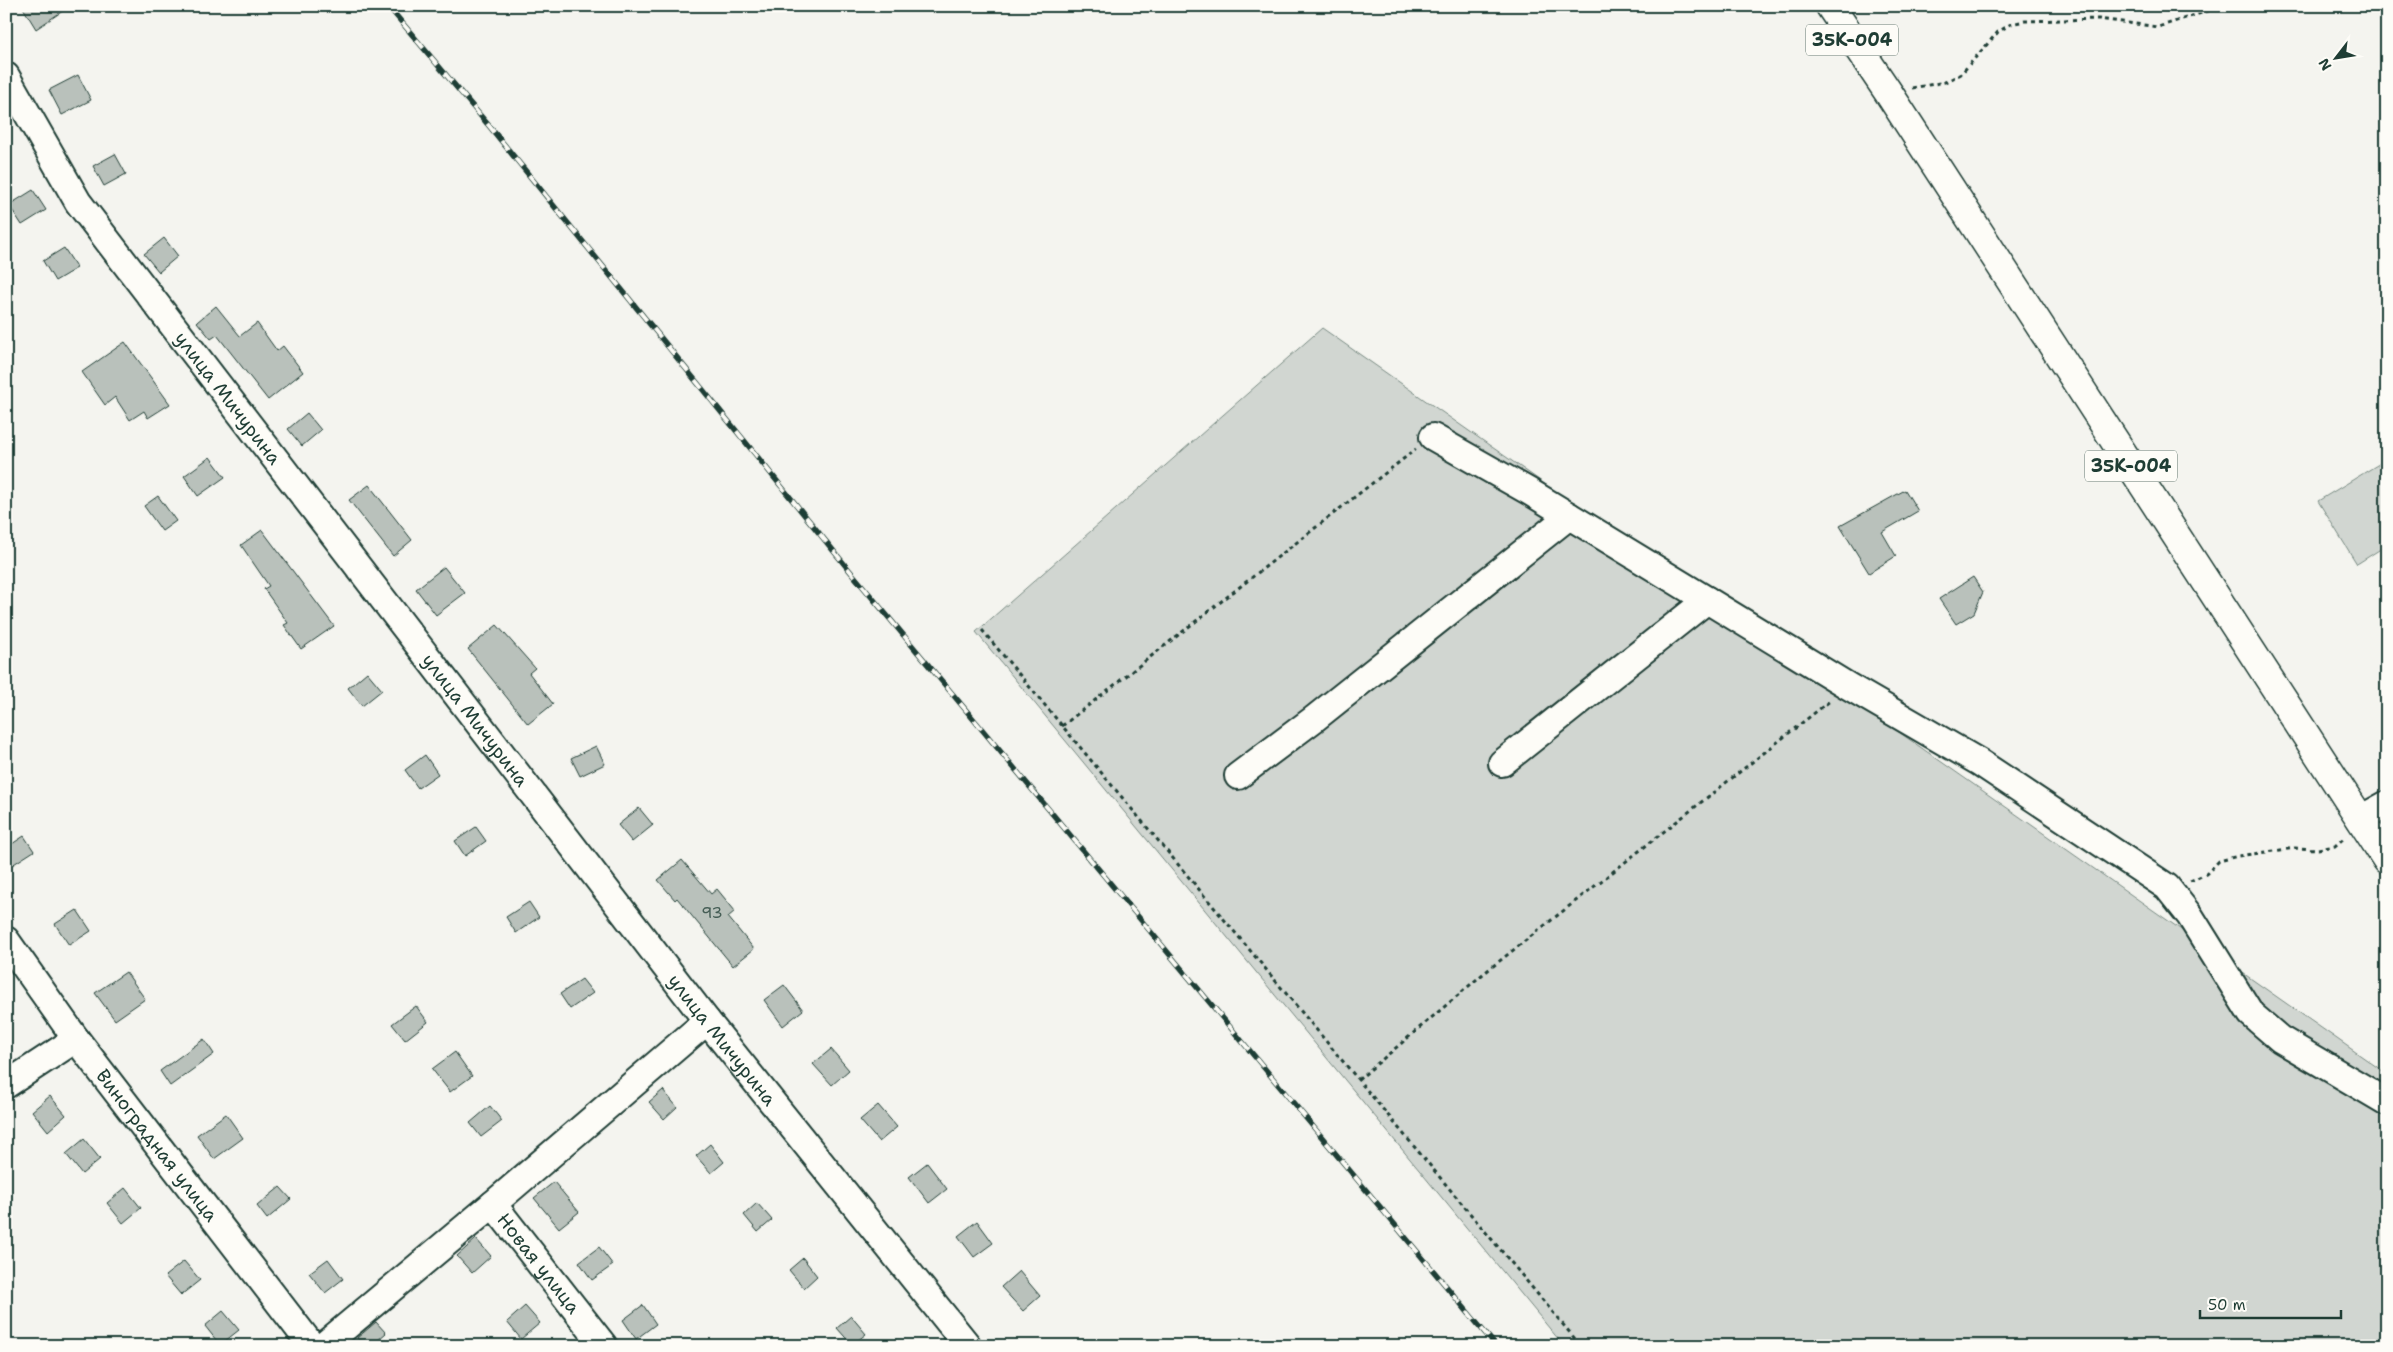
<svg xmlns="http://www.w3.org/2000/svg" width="2393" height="1352" font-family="'Shantell Sans',sans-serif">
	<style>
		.green { fill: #d1d6d1; stroke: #788a82 }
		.building { fill: #b9c1bb; stroke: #1f3d34 }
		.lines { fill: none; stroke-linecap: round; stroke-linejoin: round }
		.minor-casing { stroke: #1f3d34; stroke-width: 30 }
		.major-casing { stroke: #1f3d34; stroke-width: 31 }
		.path { stroke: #1f3d34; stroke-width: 3; stroke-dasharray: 4 4; stroke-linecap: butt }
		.minor { stroke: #fdfcf7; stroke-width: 26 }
		.major { stroke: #fdfcf7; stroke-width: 28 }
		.rail-casing { stroke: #1f3d34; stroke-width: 5.5 }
		.rail { stroke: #fdfcf7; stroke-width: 4; stroke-dasharray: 11; stroke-linecap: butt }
		.labels { text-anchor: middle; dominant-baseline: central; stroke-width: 4; stroke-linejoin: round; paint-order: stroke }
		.number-label { font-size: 16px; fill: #465e56 }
		.shield { fill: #fdfcf7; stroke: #62766e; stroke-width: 1 }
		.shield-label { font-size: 18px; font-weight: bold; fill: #1f3d34 }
		.street-label { font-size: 19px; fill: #1f3d34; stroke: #fdfcf7 }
	</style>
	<rect width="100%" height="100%" fill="#f4f4ef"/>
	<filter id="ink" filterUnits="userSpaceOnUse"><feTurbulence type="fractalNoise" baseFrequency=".02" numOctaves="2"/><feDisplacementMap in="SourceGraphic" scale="10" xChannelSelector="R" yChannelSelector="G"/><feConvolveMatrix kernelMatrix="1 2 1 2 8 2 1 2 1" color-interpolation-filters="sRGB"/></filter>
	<g filter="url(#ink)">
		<path class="green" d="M1322,328L2387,1074V1346H1564L976,632Z
			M2387,459V545L2357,564L2318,501Z"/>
		<path class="building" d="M22,6H70L36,29Z
			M78,75L91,100L62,115L49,90Z
			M115,154L126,174L104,186L93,166Z
			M33,190L46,210L22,225L9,205Z
			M164,238L178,256L159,272L144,254Z
			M64,248L77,268L55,281L43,261Z
			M216,306L240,336L257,323L277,351L283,346L303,372L268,400L217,335L211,339L197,322Z
			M125,342L170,404L148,418L144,411L130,420L115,397L105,405L82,372Z
			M307,413L321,430L302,446L288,429Z
			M210,457L225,477L198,496L184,476Z
			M369,485L412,540L393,556L349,500Z
			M1905,490L1918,511L1882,532L1896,556L1869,573L1840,526Z
			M158,496L176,521L162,531L144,506Z
			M262,530L334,626L301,649L284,625L288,623L264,589L269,586L241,545Z
			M444,567L465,593L436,615L416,589Z
			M1973,577L1983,592L1974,613L1956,624L1939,599Z
			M497,625L535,668L529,673L553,704L528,724L468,649Z
			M367,672L382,690L362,706L348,688Z
			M596,746L605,764L580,776L571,758Z
			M425,755L438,774L418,788L405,770Z
			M639,808L653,825L632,842L618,825Z
			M476,827L486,841L465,856L455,841Z
			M24,836L34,851L6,869V848Z
			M682,860L711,894L717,889L735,911L728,917L754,949L733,966L677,898L675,900L658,880Z
			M529,902L539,917L516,933L506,917Z
			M77,910L91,931L69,945L55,924Z
			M126,972L145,999L115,1020L95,993Z
			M582,979L593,993L570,1009L560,994Z
			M784,985L803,1010L783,1026L764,1000Z
			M416,1006L428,1022L405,1040L392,1024Z
			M204,1039L214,1054L170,1086L160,1071Z
			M831,1049L849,1070L832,1085L813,1064Z
			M455,1052L472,1076L450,1092L432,1069Z
			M663,1090L677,1107L664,1119L649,1102Z
			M50,1096L66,1115L48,1131L32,1111Z
			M878,1105L897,1127L879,1142L860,1120Z
			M490,1106L502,1121L481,1137L470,1123Z
			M226,1114L243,1138L214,1159L197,1135Z
			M84,1139L100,1159L82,1174L66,1154Z
			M710,1144L724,1162L711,1173L696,1156Z
			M927,1163L947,1189L929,1203L909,1177Z
			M554,1182L579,1212L559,1228L534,1198Z
			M280,1187L291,1199L267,1219L257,1206Z
			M125,1188L141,1208L123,1223L107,1203Z
			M757,1203L772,1220L758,1232L744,1215Z
			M977,1221L993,1243L974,1257L958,1236Z
			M476,1239L491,1256L472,1273L457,1256Z
			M599,1247L613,1265L592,1280L579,1262Z
			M803,1258L817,1276L804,1288L789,1270Z
			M328,1259L343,1279L325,1293L309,1273Z
			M184,1261L200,1280L181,1295L165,1276Z
			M1019,1271L1040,1296L1023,1311L1001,1287Z
			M643,1305L656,1324L636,1339L623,1320Z
			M525,1306L540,1323L521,1339L507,1322Z
			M223,1311L239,1330L220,1345L205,1326Z
			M851,1316L866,1334L852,1345L837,1328Z
			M376,1322L386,1333L371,1346H364L357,1338Z"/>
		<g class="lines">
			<defs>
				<g id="minor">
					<path id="s1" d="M6,76L78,202L707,1021L968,1346"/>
					<path d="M1433,437L1530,492L1848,686L1979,762L2167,887L2190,916L2251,1014L2280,1039L2387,1102"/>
					<path d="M1502,763L1707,600"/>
					<path d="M1238,776L1314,719L1569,516"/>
					<path d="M2360,819L2387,804"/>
					<path id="s2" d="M6,940L76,1039L312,1346"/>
					<path d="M6,1085L76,1039"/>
					<path id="s3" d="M493,1204L604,1346"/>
					<path d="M323,1346L493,1204L707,1021"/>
				</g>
				<path id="major" d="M1830,6L1888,92L2387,860"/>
			</defs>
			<use href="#minor" class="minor-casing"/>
			<use href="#major" class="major-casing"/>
			<path class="path" d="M1912,88L1945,82L1961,74L1998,32L2011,24L2025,21L2099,19L2158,27L2223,6
				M982,630L1581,1346
				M1062,726L1416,449
				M2190,881L2206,874L2219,861L2238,856L2295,848L2318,849L2335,846L2345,837
				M1358,1080L1483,974L1831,700"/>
			<use href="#minor" class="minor"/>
			<use href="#major" class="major"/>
			<defs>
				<path id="rail" d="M388,6L490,127L845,565L1496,1346"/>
			</defs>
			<use href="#rail" class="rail-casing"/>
			<use href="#rail" class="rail"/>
		</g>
	</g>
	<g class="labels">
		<g class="number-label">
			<text x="712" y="912">93</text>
		</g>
		<g class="shield">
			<rect x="1806" y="24.5" width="92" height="31" rx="4"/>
			<rect x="2085" y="450.5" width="92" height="31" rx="4"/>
		</g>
		<g class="shield-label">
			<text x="1852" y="40">35К-004</text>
			<text x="2131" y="466">35К-004</text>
		</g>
		<g class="street-label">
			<text stroke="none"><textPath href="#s1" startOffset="392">улица Мичурина</textPath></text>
			<text stroke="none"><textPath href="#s1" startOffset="798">улица Мичурина</textPath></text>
			<text stroke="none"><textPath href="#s1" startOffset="1202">улица Мичурина</textPath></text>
			<text stroke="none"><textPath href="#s2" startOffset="255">Виноградная улица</textPath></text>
			<text stroke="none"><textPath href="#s3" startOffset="75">Новая улица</textPath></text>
		</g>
	</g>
	<rect width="2393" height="1352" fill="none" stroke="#fdfcf7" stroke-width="25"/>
	<rect x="12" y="12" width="2368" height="1327" fill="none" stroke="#1f3d34" stroke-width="2" filter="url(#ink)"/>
	<g transform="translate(2336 58) rotate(239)" stroke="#fdfcf7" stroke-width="4" paint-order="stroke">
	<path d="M0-4L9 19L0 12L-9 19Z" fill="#1f3d34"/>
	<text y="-8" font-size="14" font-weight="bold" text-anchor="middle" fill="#1f3d34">N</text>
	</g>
	<path d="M2200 1310v8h141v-8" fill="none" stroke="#1f3d34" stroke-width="2.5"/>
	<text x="2208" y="1310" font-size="15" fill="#1f3d34" stroke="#fdfcf7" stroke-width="4" paint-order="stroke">50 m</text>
</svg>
